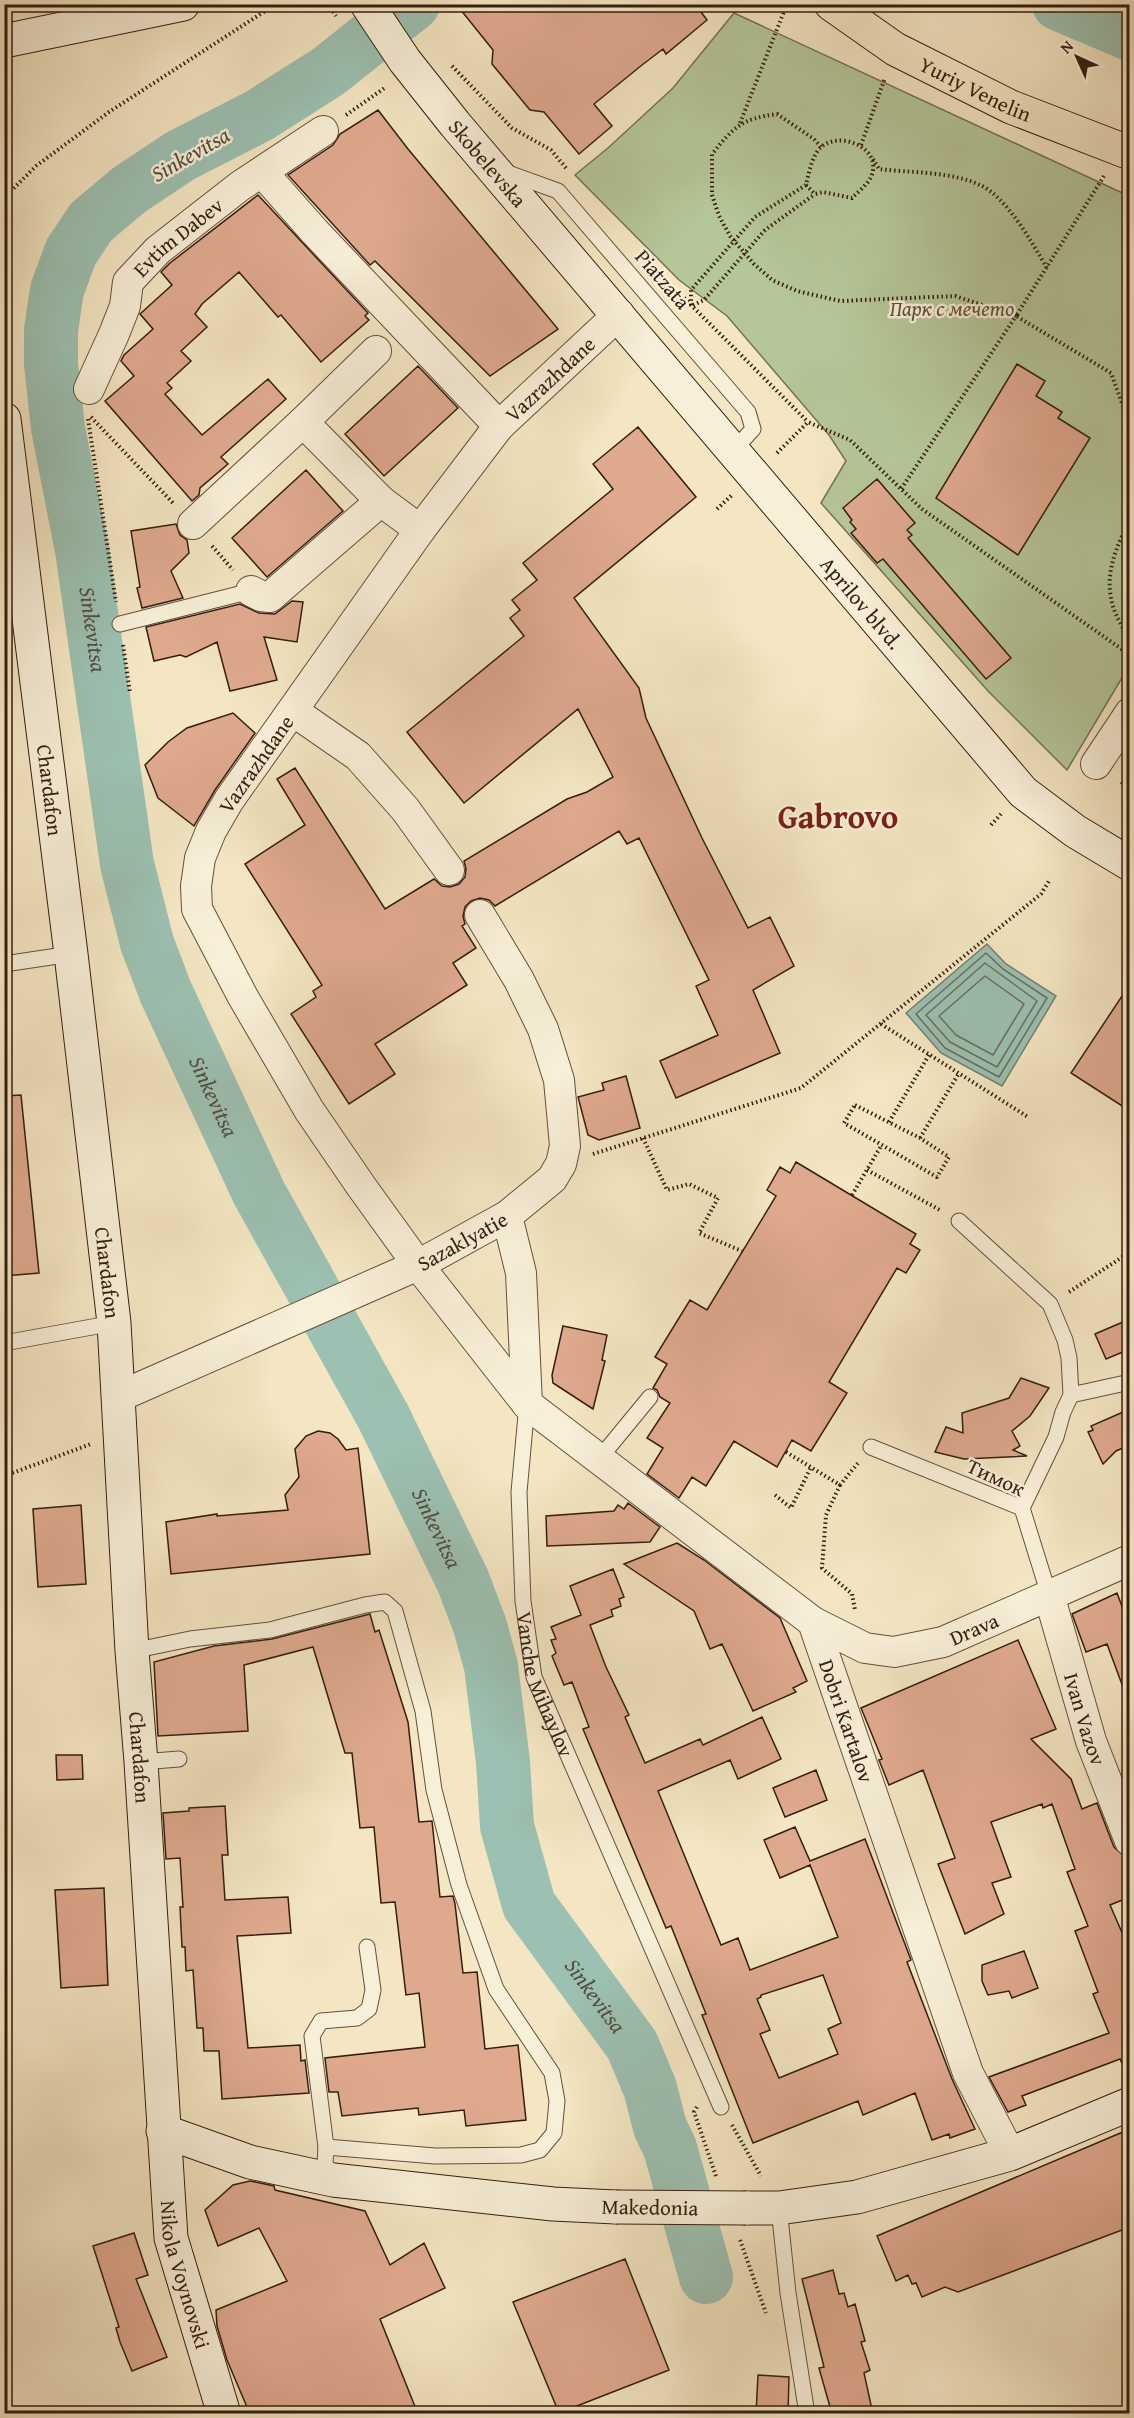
<svg xmlns="http://www.w3.org/2000/svg" width="1134" height="2418" font-family="'Gentium Book Plus',serif">
	<style>
		.green { fill: #b5c698; stroke: #747254; stroke-width: 1.5 }
		.water { fill: #9cc0b1; stroke: #727f70; stroke-width: 1.5 }
		.lines { fill: none; stroke-linecap: round; stroke-linejoin: round }
		.shore { stroke: #686e60; stroke-width: 1.5 }
		.river { stroke: #9cc0b1; stroke-width: 54 }
		.building { fill: #dfa98e; stroke: #341d0f; stroke-width: 1.5; fill-rule: evenodd }
		.lane-casing { stroke: #644f3c; stroke-width: 17 }
		.street-casing { stroke: #644f3c; stroke-width: 32 }
		.secondary-casing { stroke: #341d0f; stroke-width: 35 }
		.primary-casing { stroke: #341d0f; stroke-width: 35 }
		.path { stroke: #341d0f; stroke-width: 4; stroke-dasharray: 1.5 3; stroke-linecap: butt }
		.lane { stroke: #f8efd8; stroke-width: 15 }
		.street { stroke: #f8efd8; stroke-width: 30 }
		.secondary { stroke: #f8efd8; stroke-width: 33 }
		.primary { stroke: #f4e6c3; stroke-width: 33 }
		.secondary-bridge-casing { stroke: #341d0f; stroke-width: 35; stroke-linecap: butt }
		.secondary-bridge { stroke: #f8efd8; stroke-width: 33 }
		.labels { text-anchor: middle; dominant-baseline: central; stroke-width: 5; stroke-linejoin: round; paint-order: stroke }
		.street-label { font-size: 21px; fill: #341d0f; stroke: #f8efd8 }
		.park-label { font-size: 21px; font-style: italic; fill: #5b5038; stroke: #f8efd8 }
		.water-label { font-size: 22px; font-style: italic; fill: #534e40; stroke: #f8efd8 }
		.town-label { font-size: 33px; font-weight: bold; fill: #7a1f14; stroke: #f8efd8 }
	</style>
	<rect width="100%" height="100%" fill="#f4e6c3"/>
	<filter id="stains"><feTurbulence type="fractalNoise" baseFrequency=".00333" numOctaves="4"/><feColorMatrix values="0 0 0 0 .2 0 0 0 0 .09 0 0 0 0 .02 0 0 0 .5 -.17"/></filter>
	<radialGradient id="worn" r=".72"><stop offset=".6" stop-color="#630" stop-opacity="0"/><stop offset="1" stop-color="#630" stop-opacity=".3"/></radialGradient>
	<path class="green" d="M734,13L1129,196V666L1067,770L988,691L821,503L846,461L829,435L727,316L679,280L575,175L608,148L673,88Z"/>
	<path class="water" d="M987,944L1006,964L1056,996L1002,1086L941,1053L906,1013Z"/>
	<g class="lines">
		<path class="shore" d="M986,953L1003,969L1047,998L999,1077L945,1048L916,1014Z
			M985,963L1037,1001L997,1067L950,1042L926,1015Z
			M985,976L1024,1004L993,1055L956,1035L939,1016Z"/>
		<g class="river">
			<path id="s1" d="M413,4L329,71L260,115L180,156L129,190L91,222L71,252L57,290L51,330V364L58,428L82,550L127,864L147,943L166,993L259,1193L383,1416L463,1581L480,1626L491,1666L503,1762L507,1826L529,1905L632,2045L650,2088L660,2127L670,2148L706,2277"/>
			<path d="M1059,4L1130,34"/>
		</g>
	</g>
	<path class="building" d="M456,4H695L707,20L666,54L663,49L642,65L594,104L612,126L579,154L544,112L530,110L492,64L493,50Z
		M378,110L408,149L558,329L490,376L375,261L370,265L288,175L333,145L340,134Z
		M258,195L368,313L365,316L369,320L321,362L281,315L278,317L239,272L202,304L195,314L207,327L181,351L191,361L167,383L172,388L165,394L202,435L268,379L286,399L221,457L228,464L200,488L199,495L192,501L105,401L134,376L121,361L124,355L153,329L140,314L172,285L161,272L170,263Z
		M1017,364L1045,381L1036,396L1062,412L1058,418L1090,438L1018,555L936,498Z
		M418,366L458,408L384,476L345,434Z
		M638,427L696,497L574,598L639,688L646,718L702,838L748,928L770,917L794,966L753,990L780,1053L676,1098L660,1061L718,1035L696,986L709,980L639,838L627,844L619,831L495,906L489,900L480,898L471,901L465,907L463,916L465,924L462,926L476,948L453,963L467,985L375,1044L395,1074L349,1104L291,1014L316,997L313,991L322,985L245,864L305,825L277,779L295,768L385,909L434,879L442,886L450,887L459,884L465,877L466,869L464,861L567,799L587,792L613,777L578,709L464,803L407,732L524,636L510,618L520,610L512,600L537,580L523,563L613,489L593,464Z
		M306,470L343,511L267,577L232,538Z
		M877,479L915,523L907,530L912,535L908,538L1011,658L986,679L883,559L877,563L851,533L856,529L850,522L852,520L843,508Z
		M176,524L180,535L187,540L189,553L171,571L183,598L142,608L137,588L140,587L131,531Z
		M292,601L303,602L297,642L264,637L277,680L230,691L217,642L186,657L180,655L154,661L146,627L240,604L259,613L275,614Z
		M233,713L255,733L215,790L194,826L158,798L145,765L168,742L187,728Z
		M1130,984V1111L1071,1073Z
		M626,1076L640,1128L599,1140L588,1135L578,1097L604,1090L602,1083Z
		M21,1095L39,1273L4,1276V1096Z
		M796,1162L916,1234L910,1244L920,1250L906,1273L897,1268L829,1382L847,1393L811,1451L792,1440L777,1467L734,1441L706,1486L692,1477L679,1498L647,1474L663,1448L647,1438L670,1403L660,1397L657,1390L653,1388L667,1364L655,1357L690,1300L707,1310L776,1196L767,1190L780,1167L790,1173Z
		M1130,1319V1349L1106,1359L1095,1334Z
		M563,1326L607,1335L602,1360L605,1361L593,1409L553,1383L552,1375Z
		M1021,1378L1049,1388L1030,1416L1012,1431L1020,1446L1013,1450L1027,1456L964,1459L935,1452L946,1427L963,1433L962,1413L1009,1398Z
		M1130,1409V1445L1116,1451L1103,1464L1088,1432L1093,1430L1091,1426Z
		M318,1431L330,1433L338,1439L346,1450L358,1448L370,1554L171,1574L166,1522L217,1514V1516L288,1510L285,1495L299,1477L295,1449L306,1436Z
		M628,1503L660,1527L650,1542L547,1546L546,1516L614,1511L618,1505L624,1509Z
		M81,1505L86,1584L38,1587L33,1509Z
		M677,1543L704,1560L780,1618L807,1681L793,1688L796,1692L753,1711L722,1644L710,1649L694,1611L624,1564Z
		M613,1569L624,1597L619,1599L621,1606L611,1610L613,1616L590,1625L606,1667L629,1715L625,1717L645,1763L700,1739L703,1745L762,1717L781,1759L738,1779L730,1760L658,1791L721,1945L738,1938L750,1970L838,1937L810,1865L780,1878L764,1840L795,1827L810,1861L865,1839L911,1960L907,1962L952,2079L975,2129L950,2138L949,2134L932,2140L915,2093L863,2115L858,2101L753,2143L702,2015L706,2014L671,1926L666,1928L583,1729L589,1727L572,1682L564,1685L552,1656L556,1653L551,1640L556,1639L551,1627L581,1615L570,1586ZM823,1975L841,2023L828,2029L838,2054L779,2078L760,2034L770,2030L757,1999L761,1997V1995Z
		M1117,1593L1130,1628V1698H1127L1107,1644L1086,1652L1072,1614Z
		M370,1614L375,1632L379,1630L408,1722L419,1822L432,1821L440,1897L453,1896L455,1904L463,1973L477,1972L485,2049L518,2045L526,2120L466,2126L464,2110L419,2115L418,2108L342,2116L338,2092H329L325,2058L425,2047L419,1993L406,1995L395,1902L381,1903L374,1827L360,1828L352,1753H345L313,1647L244,1665L248,1731L158,1736L154,1662L214,1646L272,1639Z
		M1018,1640L1056,1729L1031,1739L1071,1779L1082,1809L1097,1803L1114,1847L1124,1856L1130,1872V1897L1110,1905L1130,1951V2081L1120,2059L1022,2096L1026,2105L1008,2112L989,2077L1109,2033L1093,1994L1098,1992L1075,1931L1088,1926L1067,1872L1075,1869L1052,1804L1043,1808L1042,1804L991,1822L1011,1877L992,1883L1004,1914L965,1934L938,1864L955,1858L923,1770L889,1785L879,1760L882,1759L861,1708Z
		M56,1755H82L83,1779L57,1780Z
		M816,1770L827,1800L785,1817L773,1788Z
		M225,1806L228,1855H222L225,1900L288,1897L291,1933L237,1936L248,2048L300,2045L301,2061L305,2060L309,2093L222,2099L219,2051H204L203,2028H197L193,1970L186,1971L185,1947H182L180,1907H183L180,1858L166,1859L163,1813L189,1811V1808Z
		M104,1888L108,1985L61,1988L55,1890Z
		M1024,1951L1038,1988L1012,1998L1009,1991L988,1995L982,1981V1965Z
		M1130,2129V2227L958,2292L945,2287L922,2297L916,2283L912,2284L908,2275L896,2281L877,2236Z
		M250,2181L274,2186L275,2190L365,2211L390,2265L424,2243L445,2288L380,2319L418,2414H250L227,2360L217,2326L216,2310L287,2281L259,2228L218,2246L205,2210L233,2185Z
		M134,2233L148,2275L136,2279L167,2357L132,2371L120,2342L116,2328L119,2327L93,2246Z
		M625,2259L669,2370L559,2413L513,2302Z
		M833,2270L839,2294L844,2293L848,2307L855,2304L865,2341L861,2342L870,2370L864,2373L873,2414H832L819,2368L824,2367L802,2279Z
		M758,2375L789,2377L788,2414H756Z"/>
	<g class="lines">
		<defs>
			<g id="lane">
				<path d="M505,172L558,191L748,412L753,429L733,451"/>
				<path d="M120,624L251,591"/>
				<path d="M4,964L71,954"/>
				<path d="M959,1221L1050,1304L1065,1340L1069,1358L1071,1395L1063,1412L1056,1437L1022,1508"/>
				<path d="M4,1343L114,1323"/>
				<path d="M1071,1395L1130,1382"/>
				<path id="s2" d="M527,1404L519,1492L523,1601L534,1677L721,2107"/>
				<path d="M871,1447L1022,1508L1049,1595"/>
				<path d="M599,1459L650,1397"/>
				<path d="M132,1651L190,1639L270,1630L365,1605L385,1602L395,1611L423,1711L434,1790L459,1885L496,1989L552,2073L557,2101L554,2133L540,2150L521,2155L435,2156L326,2147L325,2163L332,2179"/>
				<path d="M141,1762L179,1759"/>
				<path d="M326,2147L312,2036L321,2021L357,2018L369,2009L373,1990L367,1947"/>
				<path d="M779,2208L788,2293L807,2414"/>
			</g>
			<g id="street">
				<path d="M262,172L315,232L499,426"/>
				<path id="s3" d="M619,314L499,426L420,530L229,800L211,831L200,858L196,886L197,909L243,997L309,1110L361,1186L418,1265L527,1404L813,1622L968,2073L1010,2154"/>
				<path id="s4" d="M89,389L114,334L125,306L128,282L158,250L240,186L323,131"/>
				<path d="M303,422L381,501L420,530"/>
				<path d="M193,524L303,422L376,351"/>
				<path d="M251,591L261,596L270,597L381,501"/>
				<path d="M293,711L358,756L405,809L449,870"/>
				<path d="M1096,764L1130,713"/>
				<path d="M507,1216L521,1273L527,1404"/>
				<path id="s5" d="M118,1397L418,1265L507,1216L552,1179L561,1164L565,1146L559,1080L543,1029L519,980L480,915"/>
				<path id="s6" d="M1049,1595L1091,1741L1130,1841"/>
				<path id="s7" d="M813,1622L865,1648L894,1652L943,1642L1130,1560"/>
			</g>
			<g id="secondary">
				<path id="s8" d="M367,4L405,61L455,124L1023,792L1075,831L1130,864"/>
				<path d="M4,41L183,4"/>
				<path id="s9" d="M4,419L71,954L114,1323L132,1651L141,1762L171,2238L224,2414"/>
				<path d="M163,2131L250,2162L333,2180L553,2204L616,2207"/>
				<path d="M746,2208H779L857,2197L1010,2154L1130,2104"/>
			</g>
			<g id="primary">
				<path id="s10" d="M831,4L895,49L1011,107L1130,153"/>
			</g>
		</defs>
		<use href="#lane" class="lane-casing"/>
		<use href="#street" class="street-casing"/>
		<use href="#secondary" class="secondary-casing"/>
		<use href="#primary" class="primary-casing"/>
		<path class="path" d="M328,4L336,16
			M452,66L512,128L551,150L566,168
			M346,115L386,87
			M740,123L787,4
			M861,145L885,78
			M821,147L814,139L777,114C741,119 735,126 712,154V195L719,216L730,236L754,264L772,280L797,291L840,301L955,296L1016,316L901,489
			M873,159L879,169C911,173 950,171 980,185C1007,197 1032,243 1047,268
			M1104,176L1016,316L1111,373L1130,425
			M806,185L815,194L823,192L852,198C858,192 867,185 871,177C884,147 837,129 819,149C811,160 809,172 806,185L755,217L691,290V306L704,300L765,230L815,194
			M4,198L36,166L109,112L276,4
			M684,298L808,422
			M91,417L173,503
			M88,419L116,602
			M777,453L808,422L850,440L922,509L1130,655
			M717,509L732,495
			M1130,520C1107,563 1099,597 1130,638
			M212,546L233,570
			M123,645L130,693
			M1121,782L1130,788
			M991,825L1001,814
			M881,1024L1028,1117
			M855,1105L920,1138L949,1157L937,1177L844,1123Z
			M889,1122L929,1055
			M643,1138L667,1190L689,1184L718,1198L699,1233L742,1251
			M920,1138L959,1073
			M593,1154L801,1088L1041,894L1049,881
			M867,1170L940,1210
			M852,1195L881,1146
			M1069,1292L1130,1252
			M786,1452L840,1485L858,1463
			M4,1476L91,1444
			M840,1485L826,1515L822,1568L852,1594L855,1610
			M775,1495L791,1508L811,1467
			M697,2107L694,2112L716,2176
			M732,2125L761,2176
			M740,2240L766,2313"/>
		<use href="#lane" class="lane"/>
		<use href="#street" class="street"/>
		<use href="#secondary" class="secondary"/>
		<use href="#primary" class="primary"/>
		<defs>
			<path id="secondary-bridge" d="M616,2207L746,2208"/>
		</defs>
		<use href="#secondary-bridge" class="secondary-bridge-casing"/>
		<use href="#secondary-bridge" class="secondary-bridge"/>
	</g>
	<g class="labels">
		<g class="street-label">
			<text stroke="none"><textPath href="#s10" startOffset="168">Yuriy Venelin</textPath></text>
			<text stroke="none"><textPath href="#s8" startOffset="200">Skobelevska</textPath></text>
			<text stroke="none"><textPath href="#s4" startOffset="182">Evtim Dabev</textPath></text>
			<text transform="translate(663 279) rotate(49)">Piatzata</text>
			<text transform="translate(550 379) rotate(-43)">Vazrazhdane</text>
			<text stroke="none"><textPath href="#s8" startOffset="777">Aprilov blvd.</textPath></text>
			<text transform="translate(256 764) rotate(-55)">Vazrazhdane</text>
			<text stroke="none"><textPath href="#s9" startOffset="374">Chardafon</textPath></text>
			<text stroke="none"><textPath href="#s5" startOffset="378">Sazaklyatie</textPath></text>
			<text stroke="none"><textPath href="#s9" startOffset="860">Chardafon</textPath></text>
			<text transform="translate(996 1477) rotate(25)">Тимок</text>
			<text stroke="none"><textPath href="#s7" startOffset="171">Drava</textPath></text>
			<text stroke="none"><textPath href="#s2" startOffset="284">Vanche Mihaylov</textPath></text>
			<text stroke="none"><textPath href="#s6" startOffset="129">Ivan Vazov</textPath></text>
			<text stroke="none"><textPath href="#s3" startOffset="1802">Dobri Kartalov</textPath></text>
			<text stroke="none"><textPath href="#s9" startOffset="1346">Chardafon</textPath></text>
			<text transform="translate(650 2207) rotate(1)">Makedonia</text>
			<text stroke="none"><textPath href="#s9" startOffset="1866">Nikola Voynovski</textPath></text>
		</g>
		<g class="park-label">
			<text x="952" y="308">Парк с мечето</text>
		</g>
		<g class="water-label">
			<text transform="translate(190 154) rotate(-30)">Sinkevitsa</text>
			<text stroke="none"><textPath href="#s1" startOffset="810">Sinkevitsa</textPath></text>
			<text stroke="none"><textPath href="#s1" startOffset="1296">Sinkevitsa</textPath></text>
			<text stroke="none"><textPath href="#s1" startOffset="1782">Sinkevitsa</textPath></text>
			<text stroke="none"><textPath href="#s1" startOffset="2286">Sinkevitsa</textPath></text>
		</g>
		<g class="town-label">
			<text x="838" y="816">Gabrovo</text>
		</g>
	</g>
	<rect width="1134" height="2418" fill="none" stroke="#f4e6c3" stroke-width="24"/>
	<rect x="6" y="6" width="1122" height="2406" fill="none" stroke="#341d0f" stroke-width="3"/>
	<rect x="12" y="12" width="1110" height="2394" fill="none" stroke="#341d0f" stroke-width="1.5"/>
	<g transform="translate(1077 57) rotate(315)" stroke="#f8efd8" stroke-width="4.5" paint-order="stroke">
	<path d="M0-4.5L10 22L0 15L-10 22Z" fill="#341d0f"/>
	<text y="-9" font-size="16" font-weight="bold" text-anchor="middle" fill="#341d0f">N</text>
	</g>
	<rect width="100%" height="100%" filter="url(#stains)"/>
	<rect width="100%" height="100%" fill="url(#worn)"/>
</svg>
